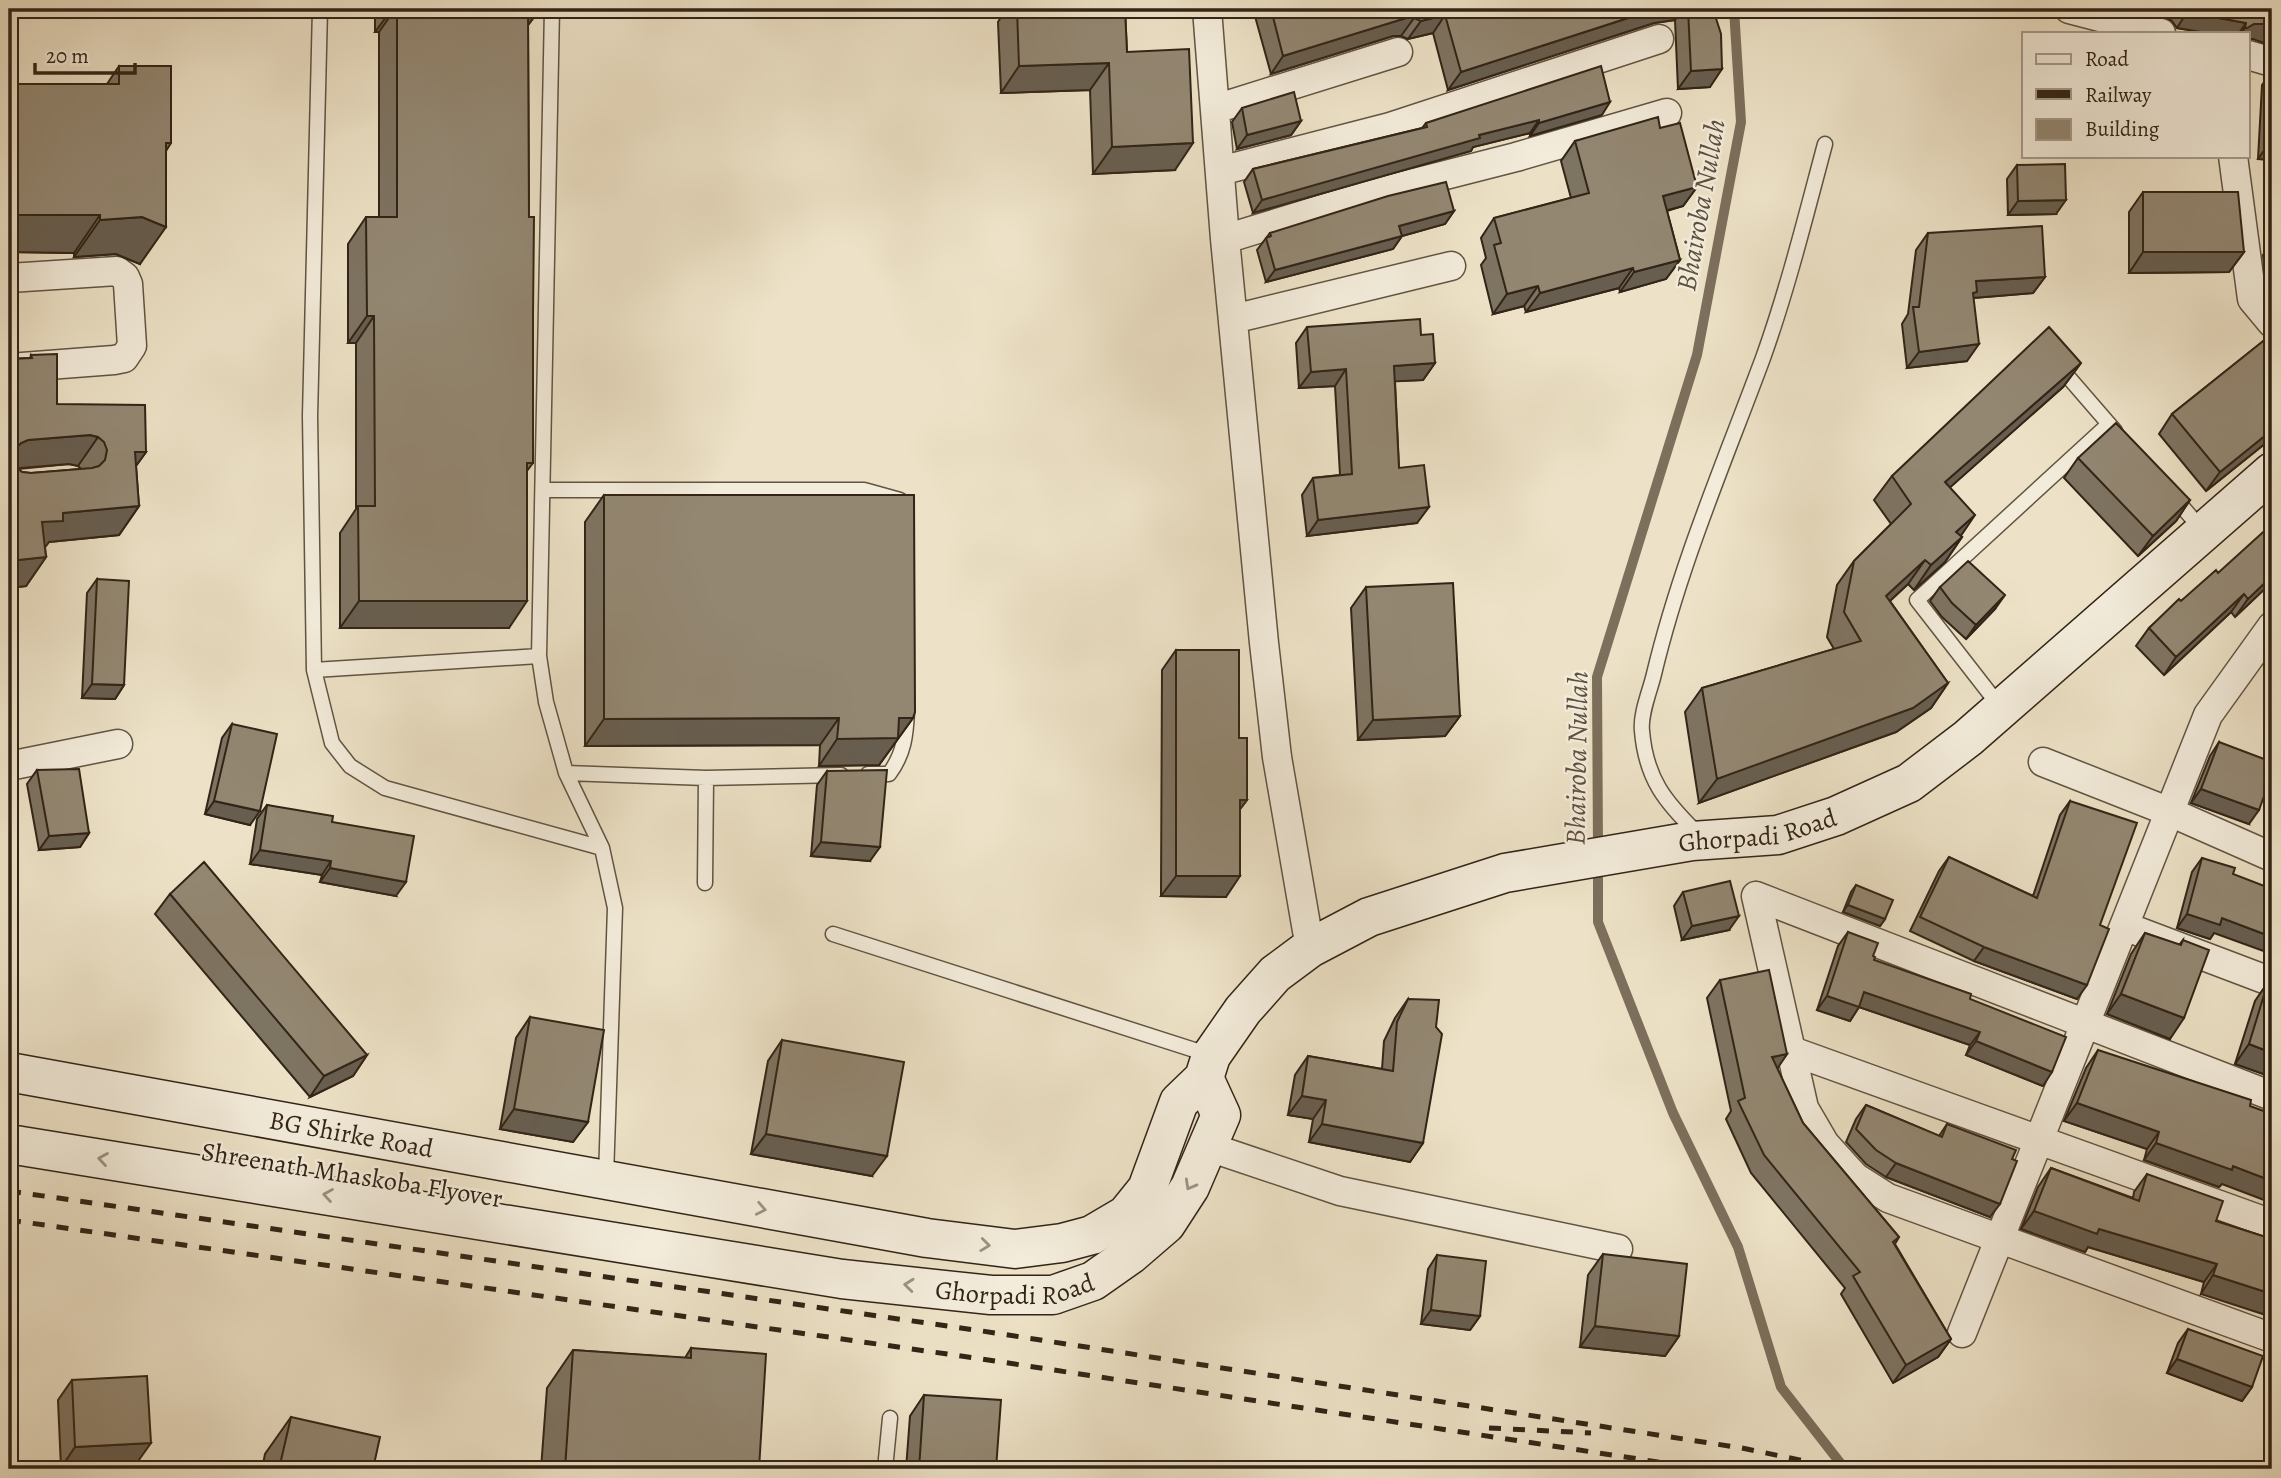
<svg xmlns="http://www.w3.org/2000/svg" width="2281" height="1478" font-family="Alegreya,serif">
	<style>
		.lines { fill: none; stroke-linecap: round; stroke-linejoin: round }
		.stream { stroke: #7c6f5c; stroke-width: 10 }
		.lane-casing { stroke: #615442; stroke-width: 17 }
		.street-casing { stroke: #615442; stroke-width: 31 }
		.secondary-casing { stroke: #322416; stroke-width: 41 }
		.lane { stroke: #f3ecdb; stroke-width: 14 }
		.street { stroke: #f3ecdb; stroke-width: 28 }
		.secondary { stroke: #f3ecdb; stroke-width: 38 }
		.rail { stroke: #322416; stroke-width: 5; stroke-dasharray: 12 12; stroke-linecap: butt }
		.wall { fill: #7e7462; stroke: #322416; stroke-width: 2; fill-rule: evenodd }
		.shaded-wall { fill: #675e50; stroke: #322416; stroke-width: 2 }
		.building { fill: #938772; stroke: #322416; stroke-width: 2; fill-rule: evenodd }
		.oneway { stroke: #9c9282 }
		.labels { text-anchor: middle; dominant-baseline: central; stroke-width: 5; stroke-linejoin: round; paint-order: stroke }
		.street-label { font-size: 26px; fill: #322416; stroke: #f3ecdb }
		.water-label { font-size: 28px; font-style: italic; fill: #5d503f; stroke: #f3ecdb }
	</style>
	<rect width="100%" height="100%" fill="#ede2c7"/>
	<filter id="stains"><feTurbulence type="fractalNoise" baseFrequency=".00286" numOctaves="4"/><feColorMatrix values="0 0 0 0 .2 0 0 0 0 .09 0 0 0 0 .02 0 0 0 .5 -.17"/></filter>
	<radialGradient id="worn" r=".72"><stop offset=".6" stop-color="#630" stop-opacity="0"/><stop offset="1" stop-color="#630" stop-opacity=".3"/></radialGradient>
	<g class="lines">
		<path class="stream" d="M1598,850L1597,677L1697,355L1741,122L1734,9
			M1598,865V922L1673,1113L1738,1247L1781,1387L1845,1469"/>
		<defs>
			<path id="lane" d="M320,9L310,416L314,670L332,743L350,766L385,788L602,848
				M552,9L539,656L546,702L566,773L602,848L615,908L606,1177
				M2057,364L2115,431
				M544,490H864L900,500
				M2173,496L2203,531
				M314,670L539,656
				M2001,708L1917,600L2109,424
				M566,773L706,778L841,775
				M868,774H889C904,754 906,735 907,711
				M1699,835C1665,802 1646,779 1642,731C1640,714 1650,691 1654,674C1680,565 1724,463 1763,358C1788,288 1806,215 1825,144
				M705,883L706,778
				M833,934L1210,1055
				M885,1469L890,1418"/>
			<path id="street" d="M1207,9L1225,239L1264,643L1277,757L1310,948
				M2069,9L2161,33
				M2248,55L2272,62
				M1215,109L1398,52
				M2233,156L2252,299L2272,323
				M1220,171L1390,127L1659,39
				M1225,239L1375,193L1516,157L1667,113
				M9,278L117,271L125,277L128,284L132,346L124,358L114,360L9,368
				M1233,319L1451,266
				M2043,762L2170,812L2272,857
				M9,766L118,744
				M1756,896L1804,1108L1825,1144L1855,1177L1888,1198L2272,1338
				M1756,896L2272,1096
				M2124,926L2272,982
				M1792,1051L2272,1224
				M1209,1147L1340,1191L1618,1249
				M1962,1333L2208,715L2272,626"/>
			<g id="secondary">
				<path id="s1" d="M9,1072L927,1238L1015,1249L1062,1243L1092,1235L1126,1215L1147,1189L1179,1102L1204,1078L1211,1056L1243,1010L1275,974L1310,948L1369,917L1505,873L1692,841L1778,835L1836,816L1909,783L1968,738L2272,472"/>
				<path id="s2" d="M9,1144L842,1279L991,1295H1053L1093,1281L1130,1255L1166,1224L1190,1187L1221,1115L1204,1078"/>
			</g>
		</defs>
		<use href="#lane" class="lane-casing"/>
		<use href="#street" class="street-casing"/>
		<use href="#secondary" class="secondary-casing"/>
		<use href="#lane" class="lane"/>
		<use href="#street" class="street"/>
		<use href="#secondary" class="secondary"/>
		<path class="rail" d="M9,1191L982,1331L1742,1448L1843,1469
			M9,1220L975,1358L1704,1469
			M1489,1428L1591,1433"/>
	</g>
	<path class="wall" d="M375,9H540L528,25L529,217L533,463L527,471L509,628H340V533L356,509V343H348V244L366,217H379V32H375Z
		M1001,9H1125L1127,52L1175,170L1093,174L1090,90L1001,93L998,22L1001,17Z
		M1253,9H1713L1710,87L1678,89L1675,20L1654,23L1448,90L1433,33L1408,39L1401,36H1393L1271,74Z
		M2134,9H2272L2253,39H2248V33H2207L2177,28L2172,21L2165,17Z
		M119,66L171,143L166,151L140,264L116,254L74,257V253L9,252V84H107Z
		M2272,71V160L2258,159L2262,85Z
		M1242,108L1301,121L1291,135L1237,149L1232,122Z
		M1602,115L1530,136V133L1473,147L1471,151L1253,213L1244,182L1253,169L1422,128L1426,123Z
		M1660,128L1697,187L1683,206L1667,211L1680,260L1666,279L1620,292L1619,288L1526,312L1524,306L1493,314L1481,265L1486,258L1481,238L1494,218L1571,198L1561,161L1575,141Z
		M2017,165L2056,214L2008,215L2007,179Z
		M2143,192L2244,252L2229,272L2129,273V212Z
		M1454,211L1445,224L1402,236L1393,249L1266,282L1257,250L1270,233Z
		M1928,233L2045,277L2033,293L1973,298L1967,361L1907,368L1902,324L1908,314L1916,250Z
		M2272,242V281L2265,273L2263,255Z
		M1307,327L1421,335L1435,363L1423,380L1395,381L1399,468L1417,523L1307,536L1302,495L1313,478L1340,475L1335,386L1299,388L1296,343Z
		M2272,334V438L2206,491L2159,434L2172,414Z
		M31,355L57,404L146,452L136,466L139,506L119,535L49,542L45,547L46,557L26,586L9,588V359L30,358ZM69,464L78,466L81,469L31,473L22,472L18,469Z
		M2081,363L2063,387L1950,487L1960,536L1962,537L1945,562L1914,590L1908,584L1890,601L1948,683L1931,708L1896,732L1699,803L1685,712L1702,688L1834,649L1827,637L1837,585L1854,561L1891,524L1874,500L1892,476Z
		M2078,458L2190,500L2176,521L2138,556L2064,478Z
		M604,495L913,718L879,765L819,766L820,745L585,746V522Z
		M2218,573L2272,582L2235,617L2231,612L2164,675L2136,646L2149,628L2181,601Z
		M97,579L124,685L115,699L82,698L87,593Z
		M1366,587L1460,716L1445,736L1358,740L1351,608Z
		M1940,587L1995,609L1966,639L1942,617L1930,601Z
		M1176,650L1239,738L1247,800L1240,809L1226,897L1161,896L1162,670Z
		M2272,676V695L2265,692Z
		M232,724L250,825L205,814L222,738Z
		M2219,742L2249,824L2191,803L2210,756Z
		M37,770L89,833L80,847L39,850L27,784Z
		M827,771L870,861L811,856L817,785Z
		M2070,801L2100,925L2077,999L1974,961L1910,931L1939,871L1949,857L2033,896L2060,815Z
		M267,805L332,822L396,896L320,882L322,875L250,864L257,819Z
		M2272,824V839L2267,837Z
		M2202,858L2233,874L2214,933L2210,939L2177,928L2192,872Z
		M1856,885L1885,919L1880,926L1843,912L1851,892Z
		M1683,892L1729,930L1682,940L1674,906Z
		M170,894L367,1055L353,1076L310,1097L155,914Z
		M1848,932L1873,956L1874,960L1970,999L2043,1086L1966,1055L1970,1045L1859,1007L1850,1021L1817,1010L1838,946Z
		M2145,933L2179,945L2183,940L2170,1039L2107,1014L2131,954Z
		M1720,980L1787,1054L1777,1068L1803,1123L1899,1237L1895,1244L1951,1339L1938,1357L1893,1383L1841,1294L1845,1288L1751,1173L1726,1119L1731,1111L1707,998Z
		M2268,982L2272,1077L2235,1064L2255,1001Z
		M1408,999L1423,1143L1410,1162L1309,1142L1313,1119L1288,1115L1295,1075L1308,1056L1382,1069L1384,1041L1395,1018Z
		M530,1017L588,1122L573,1142L500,1129L516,1038Z
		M782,1040L872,1176L751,1154L768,1061Z
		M2098,1050L2222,1184L2219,1187L2144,1160L2147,1149L2064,1121L2086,1068Z
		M1866,1105L1939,1136L1947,1124L1990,1217L1886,1177L1866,1164L1846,1142L1856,1119Z
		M2051,1168L2133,1198L2134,1192L2147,1174L2216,1221L2272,1239L2201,1294L2204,1282L2088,1247L2085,1252L2021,1229L2038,1187Z
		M1603,1254L1679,1336L1665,1356L1580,1347L1588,1275Z
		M1437,1255L1480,1316L1470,1330L1421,1324L1428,1269Z
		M2188,1329L2252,1387L2242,1401L2167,1373L2178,1343Z
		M691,1348L759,1469H541L547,1388L573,1350L685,1358Z
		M72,1380L136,1464L61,1468L58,1400Z
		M924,1395L996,1469H906L910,1416Z
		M291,1417L373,1469H262L265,1454Z"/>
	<path class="shaded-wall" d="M392,9H395L379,32H375Z
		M526,9H540L523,32Z
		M1656,9H1682L1675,20L1654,23L1448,90L1461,72Z
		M2134,9H2171L2165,17Z
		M2187,12L2246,23L2239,33H2207L2177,28Z
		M1445,15L1433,33L1408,39L1421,21Z
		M1406,18H1414L1401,36H1393L1271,74L1283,56Z
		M2254,24H2263L2272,27V46L2253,39H2248V33H2241L2245,28Z
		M1109,63L1090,90L1001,93L1019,66Z
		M1722,69L1710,87L1678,89L1691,71Z
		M1610,102L1602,115L1530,136L1539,123Z
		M1539,120L1530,133L1473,147L1471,151L1253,213L1262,200L1479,135Z
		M1301,121L1291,135L1237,149L1247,135Z
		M1193,143L1175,170L1093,174L1112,147Z
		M2268,145L2272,146V160L2258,159Z
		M1697,187L1683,206L1649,215L1663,196Z
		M2066,200L2056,214L2008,215L2018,201Z
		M1454,211L1445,224L1391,239L1399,226Z
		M9,215H100L74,253L9,252Z
		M142,217L166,227L140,264L116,254L74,257L100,220Z
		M1402,236L1393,249L1266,282L1275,270Z
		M2143,252H2244L2229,272L2129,273Z
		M1680,260L1666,279L1620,292L1634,272Z
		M1633,268L1619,288L1526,312L1540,293Z
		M2045,277L2033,293L1973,298L1965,309L1976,281Z
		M1538,286L1524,306L1493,314L1507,294Z
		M367,316H374L356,343H348Z
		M1979,344L1967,361L1907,368L1919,352Z
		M1435,363L1423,380L1383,382L1394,366Z
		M2081,363L2063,387L1928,507L1945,482Z
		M1346,369L1335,386L1299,388L1311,372Z
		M2272,430V438L2206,491L2220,472Z
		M90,435L98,437L78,466L69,464L9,469L15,449L21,443L28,440Z
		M135,452H146L125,481Z
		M2190,500L2176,521L2138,556L2153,536Z
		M139,506L119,535L49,542L43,550L42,522L63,513Z
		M1429,507L1417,523L1307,536L1318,520Z
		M1975,515L1958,540L1956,532Z
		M1962,537L1945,562L1914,590L1931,565Z
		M46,557L26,586L9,588V561Z
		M1925,560L1908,584L1869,620L1886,596Z
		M2272,576V582L2235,617L2248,599Z
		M2244,594L2231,612L2164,675L2176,657Z
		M2005,595L1995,609L1966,639L1976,625Z
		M359,601H527L509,628H340Z
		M1948,683L1931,708L1896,732L1699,803L1717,779Z
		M92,684L124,685L115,699L82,698Z
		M1460,716L1445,736L1358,740L1373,720Z
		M839,718L820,745L585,746L604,719Z
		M899,718H913L879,765L819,766L837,739Z
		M2201,789L2259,810L2249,824L2191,803Z
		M1240,800H1247L1232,820Z
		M214,801L260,811L250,825L205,814Z
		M89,833L80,847L39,850L49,836Z
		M821,842L880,847L870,861L811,856Z
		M260,850L331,861L322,875L250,864Z
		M330,868L406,882L396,896L320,882Z
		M1176,876H1240L1226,897L1161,896Z
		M1848,905L1885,919L1880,926L1843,912Z
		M2187,914L2222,918L2272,937V954L2214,933L2210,939L2177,928Z
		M1739,916L1729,930L1682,940L1692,926Z
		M1984,947L2087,985L2077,999L1974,961Z
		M1864,992L1980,1032L1970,1045L1859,1007L1850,1021L1817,1010L1827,996Z
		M2121,994L2184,1018L2170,1039L2107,1014Z
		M1976,1041L2052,1072L2043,1086L1966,1055Z
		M2249,1044L2272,1053V1077L2235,1064Z
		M1787,1054L1775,1072L1772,1057Z
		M367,1055L353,1076L310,1097L324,1076Z
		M1302,1096L1326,1100L1313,1119L1288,1115Z
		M2077,1103L2159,1132L2147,1149L2064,1121Z
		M514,1109L588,1122L573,1142L500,1129Z
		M1322,1124L1423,1143L1410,1162L1309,1142Z
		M766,1134L887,1156L872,1176L751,1154Z
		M2156,1143L2233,1166L2272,1181V1203L2222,1184L2219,1187L2144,1160Z
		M1896,1163L2000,1204L1990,1217L1886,1177Z
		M2034,1211L2099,1229L2217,1264L2204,1282L2088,1247L2085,1252L2021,1229Z
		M2213,1275L2272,1294V1317L2201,1294Z
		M1431,1310L1480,1316L1470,1330L1421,1324Z
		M1595,1326L1679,1336L1665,1356L1580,1347Z
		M1951,1339L1938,1357L1893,1383L1906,1365Z
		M2177,1359L2252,1387L2242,1401L2167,1373Z
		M151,1443L136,1464L61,1468L75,1447Z"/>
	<path class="building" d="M397,9H528L529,217H534L533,316V463H527V601H359L358,506H375L374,316H367L366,217H397Z
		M1017,9H1125L1127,52L1189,49L1193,143L1112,147L1109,63L1019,66Z
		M1271,9H1656L1461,72L1445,15L1421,21L1414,18H1406L1283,56Z
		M1688,9H1713L1721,34L1722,69L1691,71Z
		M2185,9H2272V27L2263,24H2254L2247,28H2245L2246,23L2187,12Z
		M119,66H171V143H166V227L142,217L100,220V215H9V84H119Z
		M1601,66L1610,102L1539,123V120L1479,135L1480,138L1262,200L1253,169L1427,127L1426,123Z
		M2272,71V146L2268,145Z
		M1294,92L1301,121L1247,135L1242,108Z
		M1658,117L1660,128L1680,123L1697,187L1663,196L1680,260L1634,272L1633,268L1540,293L1538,286L1507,294L1494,245L1501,243L1494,218L1589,193L1575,141Z
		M2065,164L2066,200L2018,201L2017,165Z
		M1446,182L1454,211L1399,226L1402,236L1275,270L1266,238L1271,236L1270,233L1388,196Z
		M2143,192H2238L2244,252H2143Z
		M2042,226L2045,277L1976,281L1977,292L1973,293L1979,344L1919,352L1913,307H1919L1928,233Z
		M1420,319L1421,335L1433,334L1435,363L1394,366L1399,468L1424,465L1429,507L1318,520L1313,478L1352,474L1346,369L1311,372L1307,327Z
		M2049,327L2081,363L1945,482L1975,515L1956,532L1962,537L1931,565L1925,560L1886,596L1948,683L1913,708L1717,779L1702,688L1861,641L1844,612L1854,561L1911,504L1892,476Z
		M2272,334V430L2220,472L2172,414Z
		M57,354V404L145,405L146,452H135L139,506L63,513V521L42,522L46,557L9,561V359L32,358L31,355ZM90,435L98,437L104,442L107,450L105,460L99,466L92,468L31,473L22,472L15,466L13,458L15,449L21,443L28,440Z
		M2116,423L2190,500L2153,536L2078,458Z
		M604,495H914L915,712L913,718H899L898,738L837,739L839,718L604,719Z
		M2272,524V576L2248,599L2244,594L2176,657L2149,628L2179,599L2181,601L2216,570L2218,573Z
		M1968,561L2005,595L1976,625L1952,603L1940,587Z
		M97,579L129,581L124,685L92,684Z
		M1453,583L1460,716L1373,720L1366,587Z
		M1176,650H1239V738H1247V800H1240V876H1176Z
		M232,724L277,734L260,811L214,801Z
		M2219,742L2272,762V774L2259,810L2201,789Z
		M79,769L89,833L49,836L37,770Z
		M887,770L880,847L821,842L827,771Z
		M2070,801L2137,823L2100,925L2109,929L2087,985L1984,947L1920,917L1949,857L2037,898Z
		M267,805L333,816L332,822L414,836L406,882L330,868L331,861L260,850Z
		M2202,858L2235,868L2233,874L2272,889V937L2222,918L2220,925L2187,914Z
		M204,862L367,1055L324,1076L170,894Z
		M1730,881L1739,916L1692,926L1683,892Z
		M1856,885L1893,900L1885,919L1848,905Z
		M1848,932L1878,943L1873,956L1875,957L1874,960L1971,994L1970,999L2066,1037L2052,1072L1976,1041L1980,1032L1864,992L1859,1007L1827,996Z
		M2145,933L2181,945L2183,940L2209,950L2184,1018L2121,994Z
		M1769,970L1787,1054L1772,1057L1803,1123L1899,1237L1893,1242L1951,1339L1906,1365L1853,1276L1860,1272L1764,1155L1738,1101L1745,1098L1720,980Z
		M2268,982L2272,983V1053L2249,1044Z
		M1408,999L1439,1000L1436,1027L1442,1034L1423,1143L1322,1124L1326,1100L1302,1096L1308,1056L1393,1071L1397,1022Z
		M530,1017L604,1030L588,1122L514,1109Z
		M782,1040L904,1062L887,1156L766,1134Z
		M2098,1050L2251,1100L2250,1106L2272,1114V1181L2233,1166L2232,1170L2156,1143L2159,1132L2077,1103Z
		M1866,1105L1942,1137L1947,1124L2016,1150L2012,1159L2017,1161L2000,1204L1896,1163L1876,1150L1856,1129Z
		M2051,1168L2139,1201L2147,1174L2223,1201L2216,1221L2272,1239V1294L2213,1275L2217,1264L2099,1229L2097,1234L2034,1211Z
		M1603,1254L1687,1264L1679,1336L1595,1326Z
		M1437,1255L1486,1261L1480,1316L1431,1310Z
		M2188,1329L2263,1356L2252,1387L2177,1359Z
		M691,1348L766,1354L759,1469H565L573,1350L691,1358Z
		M147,1376L151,1443L75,1447L72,1380Z
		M924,1395L1001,1400L996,1469H919Z
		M291,1417L380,1437L373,1469H279Z"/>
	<defs><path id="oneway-chevron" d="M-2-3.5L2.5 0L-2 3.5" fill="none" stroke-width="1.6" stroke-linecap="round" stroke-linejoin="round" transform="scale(1.75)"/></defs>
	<g class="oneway">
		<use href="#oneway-chevron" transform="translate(103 1159) rotate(-171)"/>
		<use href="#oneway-chevron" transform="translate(1190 1185) rotate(119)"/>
		<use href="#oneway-chevron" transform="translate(328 1195) rotate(-171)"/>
		<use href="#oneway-chevron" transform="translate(761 1209) rotate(11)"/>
		<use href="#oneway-chevron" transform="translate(985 1245) rotate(7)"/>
		<use href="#oneway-chevron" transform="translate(909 1285) rotate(-174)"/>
	</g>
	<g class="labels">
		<g class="street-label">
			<text stroke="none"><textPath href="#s1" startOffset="1937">Ghorpadi Road</textPath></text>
			<text stroke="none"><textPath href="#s1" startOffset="348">BG Shirke Road</textPath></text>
			<text transform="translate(352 1175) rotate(9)">Shreenath Mhaskoba Flyover</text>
			<text stroke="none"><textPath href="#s2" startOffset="1018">Ghorpadi Road</textPath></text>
		</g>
		<g class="water-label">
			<text transform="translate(1701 205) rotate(-80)">Bhairoba Nullah</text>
			<text transform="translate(1577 758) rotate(-89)">Bhairoba Nullah</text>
		</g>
	</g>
	<rect width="2281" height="1478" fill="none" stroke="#ede2c7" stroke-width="35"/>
	<rect x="10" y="10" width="2260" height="1457" fill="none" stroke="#322416" stroke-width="3.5"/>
	<rect x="18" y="18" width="2246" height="1443" fill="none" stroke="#322416" stroke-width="2"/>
	<rect x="2022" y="32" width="228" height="126" fill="#f3ecdb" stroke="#a69c8c" stroke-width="2"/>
	<rect x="2036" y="54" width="35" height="10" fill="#f3ecdb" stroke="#a69c8c" stroke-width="2"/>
	<text x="2085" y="66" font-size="21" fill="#322416">Road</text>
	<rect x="2036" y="89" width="35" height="10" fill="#322416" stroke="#a69c8c" stroke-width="2"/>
	<text x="2085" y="102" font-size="21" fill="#322416">Railway</text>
	<rect x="2036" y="119" width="35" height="21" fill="#938772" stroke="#a69c8c" stroke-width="2"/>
	<text x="2085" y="136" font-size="21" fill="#322416">Building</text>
	<path d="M35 63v10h100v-10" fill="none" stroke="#322416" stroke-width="3.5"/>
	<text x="46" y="63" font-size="21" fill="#322416" stroke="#f3ecdb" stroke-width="5" paint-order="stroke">20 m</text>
	<rect width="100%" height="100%" filter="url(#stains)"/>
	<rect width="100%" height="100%" fill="url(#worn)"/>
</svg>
